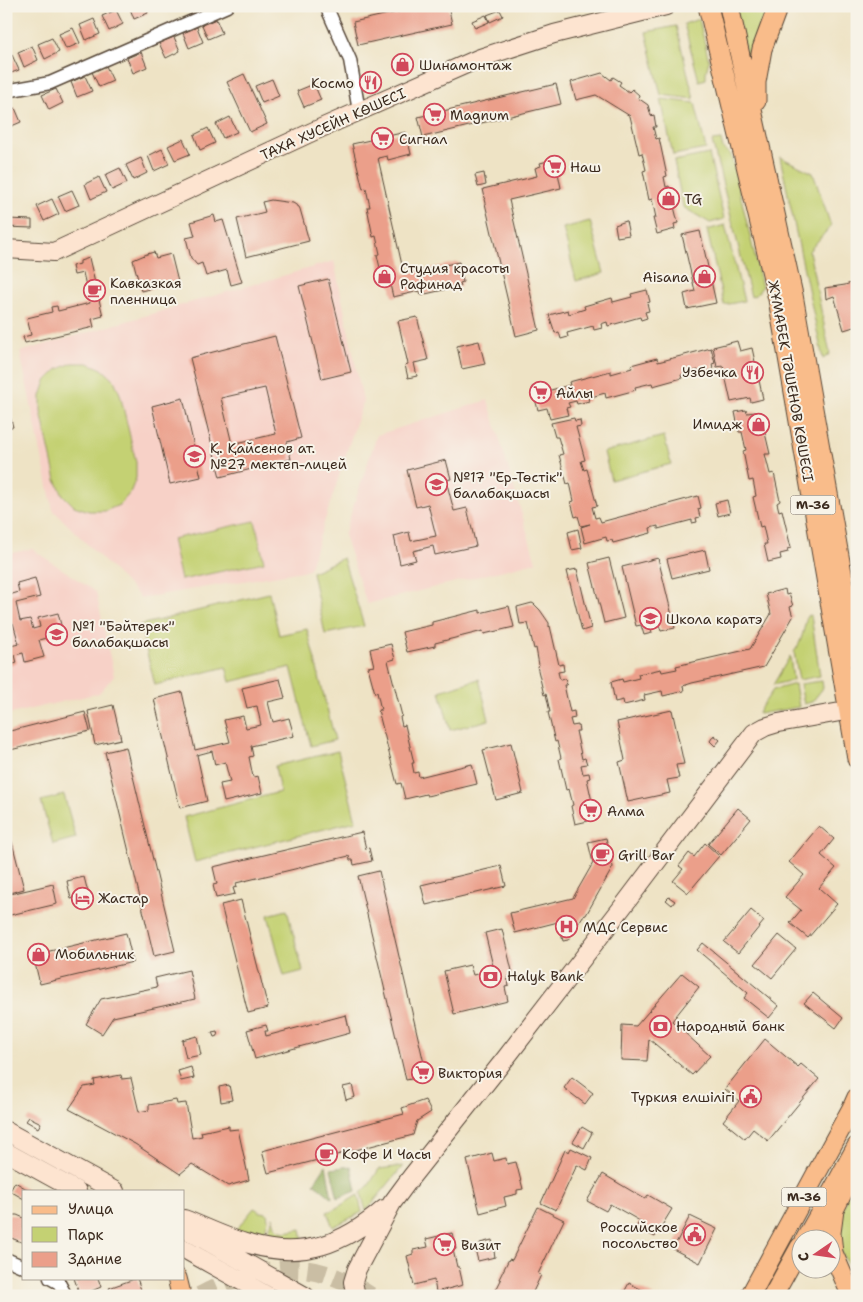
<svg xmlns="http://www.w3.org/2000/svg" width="863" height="1302" font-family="'Shantell Sans',sans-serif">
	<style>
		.built { fill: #f7d1c7 }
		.green { fill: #c4d173; stroke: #807e48 }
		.forest { fill: #9bb365; stroke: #6b6e42 }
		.building { fill: #eb9f8a; fill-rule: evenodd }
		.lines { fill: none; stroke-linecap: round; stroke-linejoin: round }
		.primary-tunnel { stroke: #cabea4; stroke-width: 19; stroke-dasharray: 19 9; stroke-linecap: butt }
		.street-casing { stroke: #564637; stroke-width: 15 }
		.secondary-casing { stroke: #564637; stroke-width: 20 }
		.primary-casing { stroke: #564637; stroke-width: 21 }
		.street { stroke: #fff; stroke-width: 12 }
		.secondary { stroke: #fde4d0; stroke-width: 18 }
		.primary { stroke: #f9bc8a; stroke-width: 19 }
		.labels { text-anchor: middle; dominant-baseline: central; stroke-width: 4; stroke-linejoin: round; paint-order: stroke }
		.shield { fill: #f7f3e8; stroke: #73665b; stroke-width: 1 }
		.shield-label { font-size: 12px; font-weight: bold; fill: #3b2a1e }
		.poi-label { font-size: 14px; fill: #3b2a1e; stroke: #f7f3e8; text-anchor: start }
		.street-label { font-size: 14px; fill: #3b2a1e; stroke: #f7f3e8 }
	</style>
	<rect width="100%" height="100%" fill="#f7f3e8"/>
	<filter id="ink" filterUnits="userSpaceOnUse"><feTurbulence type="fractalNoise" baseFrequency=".02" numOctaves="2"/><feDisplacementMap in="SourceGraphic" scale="10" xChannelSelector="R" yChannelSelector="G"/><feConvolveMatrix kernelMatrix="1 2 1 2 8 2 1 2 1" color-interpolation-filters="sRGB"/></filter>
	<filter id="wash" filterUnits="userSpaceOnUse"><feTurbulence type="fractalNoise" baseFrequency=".0096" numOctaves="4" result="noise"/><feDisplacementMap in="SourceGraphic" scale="20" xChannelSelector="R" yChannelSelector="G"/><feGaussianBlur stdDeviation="1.12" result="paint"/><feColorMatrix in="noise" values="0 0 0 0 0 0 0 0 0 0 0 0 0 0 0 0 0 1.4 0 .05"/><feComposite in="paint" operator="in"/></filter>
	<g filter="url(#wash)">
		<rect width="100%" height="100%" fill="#eee3c5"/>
		<path class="built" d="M334,261L363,401L309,570L141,598L53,510L20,352Z
			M488,400L536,562L367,604L344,535L377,435Z
			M32,549L96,592L114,676L99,693L6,715V554Z"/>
		<path class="green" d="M735,6H771C755,27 753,46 750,72Z
			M699,19L709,61L706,72V79L699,81L684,24Z
			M676,26L694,99L661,95L646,32Z
			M661,99L695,103L706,149L673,155Z
			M721,140L723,149L731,155L762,287L757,294L751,297L712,141Z
			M709,154L724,219L710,223L683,207L674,161Z
			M780,157L813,173L831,226L809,251L830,354L823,359Z
			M590,221L604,273L576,281L563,228Z
			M725,225L744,301L724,305L707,230Z
			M72,363H88L102,369L114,380L120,394L136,462V478L130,493L119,505L105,511H89L74,506L63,495L56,480L41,412V396L46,381L57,370Z
			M664,436L671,464L611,480L604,452Z
			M255,521L264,562L181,580L172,539Z
			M343,558L364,626L325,634L312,572Z
			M269,593L279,635L307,629L335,740L311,746L291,667L230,682L226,667L155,685L140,625Z
			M811,615L820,676L799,680L794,652C802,642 804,628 807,616Z
			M790,656L793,680L773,685Z
			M479,679L489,720L450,730L440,691Z
			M822,681L823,688L812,702L804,704L800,684Z
			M795,684L799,707L759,714L758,712L773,690Z
			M338,751L356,821L195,862L184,817L280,792L275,766Z
			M64,795L76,838L53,844L41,801Z
			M287,910L303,971L284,976L268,915Z
			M403,1166L366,1211L361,1193L369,1185L379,1169Z
			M857,1173V1274C850,1266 842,1258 840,1247C835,1220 847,1197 857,1173Z
			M358,1195L362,1212L333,1227L327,1212L333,1210Z
			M254,1208L261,1212L267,1213L268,1220L262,1240L249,1236L236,1230Z
			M273,1217C275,1236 286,1232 301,1229L303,1241L290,1242L266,1240Z"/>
		<path class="forest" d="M326,1165L332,1198L314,1183Z
			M351,1166L356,1191L338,1198L331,1169Z"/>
		<g id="blocks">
			<path class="building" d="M129,6H146L148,13L134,19Z
				M424,6H448L452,24L358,45L353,22Z
				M116,10L123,24L109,31L102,16Z
				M500,10L503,16L490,22L487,15Z
				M486,15L489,22L475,28L472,21Z
				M94,19L100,34L86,40L80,25Z
				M216,19L222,33L208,39L202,25Z
				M197,27L203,42L189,48L183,33Z
				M73,28L80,43L66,49L59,34Z
				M174,37L180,51L166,58L159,43Z
				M52,38L59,52L45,59L38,44Z
				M32,46L38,60L24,67L18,52Z
				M141,52L147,67L133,73L127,58Z
				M12,55L19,70L6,75V58Z
				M404,61L406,67L397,69L396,63Z
				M106,66L113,81L99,87L92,72Z
				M602,73L611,80L613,77L621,82L619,85L629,92L632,89L639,95L638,98L648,105L651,116L654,115L656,127H653L656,139L659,138L667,176L664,177L666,187L669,186L678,223L674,224L675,229L657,234L653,218H656L652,199L649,200L643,171L646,170L642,153L639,154L630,116L596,95L576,100L571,82Z
				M244,74L267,124L250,132L227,82Z
				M85,76L92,91L77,97L71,82Z
				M367,76L375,81L371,88L363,82Z
				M272,79L279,96L262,103L255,86Z
				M314,84L321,100L304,107L297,91Z
				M556,84L561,104L423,137L418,117Z
				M56,89L63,103L49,110L42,95Z
				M15,108L21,122L7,128L6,111Z
				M230,117L237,132L223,138L216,124Z
				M208,128L215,143L200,150L194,135Z
				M406,132L411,154L388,160L387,156L378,158L404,274L459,262L463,282L460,283L461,286L421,295L420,291L393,297L389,280L383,281L377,255L380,254L376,236L373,237L367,207H370L366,188L363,189L352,144Z
				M183,139L190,154L175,160L168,146Z
				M162,149L169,164L154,171L148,156Z
				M141,158L147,173L133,180L126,165Z
				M560,158L563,172L558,173L561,188L509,200L539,330L516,336L484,199L485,198L483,189L537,176L535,168L541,166L540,163Z
				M120,168L127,183L112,190L105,175Z
				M484,173L486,185L478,187L475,175Z
				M99,177L106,192L91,199L85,184Z
				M72,190L79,205L65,211L58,196Z
				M52,199L59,214L44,221L37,206Z
				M271,200L293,203L299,207L300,209L309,241L246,257L237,219L265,212L262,202Z
				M214,215L216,222L223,220L242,282L231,285L227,270L206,276L202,263L197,265L191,258L186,238L195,236L191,222Z
				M7,219L32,220V228L6,227Z
				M626,221L629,235L617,237L615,225Z
				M700,231L716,303L687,309L684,294L695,291L682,235Z
				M154,252L156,258L171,254L178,282L141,291L133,260L147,254Z
				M89,258L103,316L92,319L94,327L25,343L23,337L31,335L27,318L52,312L51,307L57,306L58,311L90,303L83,273L74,275L72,266L80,264V261Z
				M328,279L351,372L322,379L299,286Z
				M857,281V326L844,330L834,296L826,299L825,288L845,285Z
				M647,290L650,302L647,303L649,311L645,312L647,318L641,320L640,317L608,326L607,322L601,324L602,328L594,330L593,326L567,333L568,337L561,339L559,332L555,333L549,315L568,310L569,314L585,309L584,306L612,298L613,302L632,297L631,294Z
				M417,317L428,360L414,363L417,376L408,378L405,365L408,364L398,321Z
				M275,336L301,438L287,442L291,459L220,477L190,358ZM265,388L276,434L232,444L221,398Z
				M479,341L485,364L462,369L457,346Z
				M737,341L740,351L752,348L763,399L751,402L750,398L731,402L723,366L717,367L713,347Z
				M711,348L715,363L712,364L713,370L699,373L698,370L681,375L682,378L653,386L652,383L635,387L636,390L606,398L605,393L588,398L589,401L577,404L576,401L568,403L570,407L566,408L568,415L550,419L547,408L538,410L532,387L546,384L547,391L570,385L569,382L611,371V374L632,368L631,365L657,358L658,362Z
				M183,398L201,477L170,484L152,406Z
				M6,401L13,427L6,428Z
				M746,410L747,413L756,412L757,417L761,416L770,454H765L770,474L774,473L780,501L777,503L779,511L782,510L791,548L787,549L788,552L780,554L781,559L768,562L764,544H767L763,526L760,527L753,497L756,496L753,480L749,481L743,451L746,450L742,432H739L735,412Z
				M574,418L575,421L580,420L581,426L576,427L585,460L581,461L584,470L587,469L597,506L592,507L595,518L599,517L601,522L698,496L701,508L698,509L700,517L696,518L697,522L692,523V520L658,529V526L650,528L651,533L613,543L612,540L607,541L606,537L585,543L581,527L590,524L581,526L578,516L575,517L571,502L574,501L570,483L567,484L559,455L563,454L558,437H555L551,423Z
				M446,460L451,479L446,480L454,511L467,508L476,546L435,555L433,546L413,551L416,560L400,564L394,536L409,532L411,541L436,536L428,504L416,507L407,470Z
				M727,500L730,513L718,516L715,503Z
				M578,529L582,548L572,550L568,532Z
				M705,550L709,569L672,578L667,559Z
				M609,558L624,618L604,623L589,563Z
				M658,558L675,628L661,631L658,622L650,624L652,633L644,635L641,625L636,626L622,567Z
				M577,569L591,628L582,631L567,571Z
				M35,578L40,597L16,603L20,621L30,619L33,629L40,627L38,618L58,613L63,633L39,640L44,657L25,662L23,653L15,655L17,663L6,666V647L19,644L13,623L6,625V586L9,595L19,592L17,583Z
				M785,589L786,595L789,594L793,606L790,607L793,617L764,667L692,683L683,686L684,691L663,696L662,691L644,695L645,700L624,705L623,700L615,702L611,682L622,679L623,682L639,678L638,674L661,669L662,672L677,669L676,666L750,649L771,614L766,594Z
				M532,603L534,604L540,610L549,623V627L550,626L559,665L563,664L564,671L558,672L560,680L565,679L567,685H564L570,712L574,711L575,718L570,719L572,726L578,725L579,731H576L582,759L585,758L587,764L581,765L583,774L589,773L590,778L587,779L593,806L596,805L597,810L593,812L594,817L587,819L588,821L575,824L571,806L573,805L569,789L566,790L559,759L561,758L557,741L555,742L548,712H550L546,694L544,695L537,666L539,665L536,648L534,649L528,623L520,624L517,607Z
				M509,606L514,627L484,634L483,631L435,643V646L407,652L402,632L432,625V622L480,610V613Z
				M391,644L395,659L388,661L402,716L400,717L402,726L405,725L414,763H412L414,773L418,772L419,777L472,764L477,784L427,796L426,794L405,799L401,783L397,784L378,710H381L377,692L375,693L368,667L374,666L370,649Z
				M280,679L285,698L268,702L273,722L289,718L294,736L251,746L253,756L249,757L253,777L258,776L262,793L224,802L220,784L230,782L225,762L215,765L212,751L197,755L207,801L180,808L154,699L182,692L195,750L230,742L224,720L243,716L246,728L261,725L257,706L247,708L242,688Z
				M113,705L121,739L95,745L88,711Z
				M672,710L684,764L676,765L679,778L667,780L670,793L628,802L619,762L625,760L617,722Z
				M85,712L90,731L6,751V732Z
				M714,735L720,740L715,746L710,741Z
				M511,743L523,793L496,800L483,750Z
				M126,747L175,951L154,956L105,752Z
				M738,808L751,819L721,855L708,844Z
				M6,819L24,889L6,894Z
				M819,826L834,839L821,855L836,868L819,888L837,904L808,938L790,923L801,910L785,897L804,875L789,862Z
				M362,832L366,849L369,848L372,861L354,865L353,860H350L349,856L236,883L237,887L233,888L235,894L216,898L213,885L217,884L213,867Z
				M606,838L613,867L586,915L583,916L568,940L563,941L558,922L515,933L510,913L573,898L593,863L588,842Z
				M705,843L719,856L688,893L673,881L683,869L679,866L689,853L694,857Z
				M501,866L506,886L426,905L421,885Z
				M379,871L427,1076L406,1080L358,876Z
				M84,877L91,904L81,907L79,897L71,899L67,881Z
				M53,884L57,904L6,916V895Z
				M669,897L675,901L672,905L666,900Z
				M241,900L268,1008L248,1013L221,905Z
				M751,910L764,921L738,953L724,942Z
				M502,929L513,975L507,977L509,986L505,987L508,1001L454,1014L444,971L470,965L473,975L494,970L485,933Z
				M126,933L133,962L40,984L33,955Z
				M779,935L796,949L772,978L755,964Z
				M703,943L779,1006L769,1018L744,998L748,993L697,950Z
				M189,970L195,999L113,1017L102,1034L86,1024L101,999L157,987L155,978Z
				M682,973L699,987L672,1021L710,1056L692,1075L649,1039L647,1061L621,1060L622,1025L636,1026Z
				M813,993L843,1018L836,1028L804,1003Z
				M346,1015L350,1033L255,1059L247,1030L266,1025L268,1031H265L266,1036Z
				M217,1031L218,1036L214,1037L212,1032Z
				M197,1036L201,1055L186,1058L182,1040Z
				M765,1039L798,1067L801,1064L819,1079L768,1141L753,1129L745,1139L723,1121L739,1101L725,1089Z
				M191,1067L194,1078L181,1081L178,1071Z
				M121,1075L122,1079L131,1078L139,1112L149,1110V1105L176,1100L177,1104L186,1103L192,1138L202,1136L201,1132L229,1126V1130L238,1129L249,1180L228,1186L192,1164L180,1174L135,1144L69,1109L84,1087L95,1085L94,1080Z
				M572,1077L593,1093L585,1104L564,1088Z
				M229,1085L232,1100L221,1102L219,1087Z
				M352,1085L355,1097L346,1100L343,1087Z
				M425,1100L431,1112L417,1121L413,1135L268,1173L262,1151L404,1114L402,1108Z
				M29,1117L41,1123L38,1128L26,1121Z
				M582,1127L592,1133L584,1148L573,1142Z
				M571,1148L592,1158L587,1170L577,1165L556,1210L541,1203L565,1150L569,1152Z
				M492,1153L494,1161L506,1158L507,1164L516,1162L523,1189L517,1190V1194L504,1197L506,1206L480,1213L467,1160Z
				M603,1174L645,1199L648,1195L672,1209L655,1237L636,1227L640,1221L610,1204L606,1211L587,1201Z
				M15,1182L30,1191H24V1199L10,1191Z
				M538,1207L564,1220L538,1274L541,1275L531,1296H498L494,1294L501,1280L499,1279L509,1259L512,1260Z
				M6,1215H17L24,1218V1243L6,1236Z
				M690,1216L717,1229L700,1263L673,1249Z
				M452,1233L456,1249L453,1250L457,1267H459L463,1285L436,1292L434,1280L414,1285L407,1256L413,1254V1250L428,1247L426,1239Z
				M492,1240L495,1257L478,1261L475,1249L481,1248L480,1243Z
				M74,1278H98L101,1287L80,1296Z
				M137,1278L143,1296H112L109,1288Z
				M629,1283L654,1296H622Z
				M103,1291L105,1296H90Z"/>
		</g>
	</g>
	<g filter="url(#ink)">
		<use href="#blocks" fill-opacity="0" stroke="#564637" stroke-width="1"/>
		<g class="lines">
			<path class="primary-tunnel" d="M200,1296C235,1277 286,1261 325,1274C341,1279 356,1287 370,1296"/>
			<defs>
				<path id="street" d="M326,6L350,60L359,111
					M6,91L50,83L227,6
					M6,1259L24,1267
					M50,1278L59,1283L66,1296"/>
				<path id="secondary" d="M6,249L54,252L312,132L480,58L554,34L666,6
					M6,1131L115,1191
					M6,1152L77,1191
					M184,1219C205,1227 226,1238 249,1244C302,1260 344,1244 384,1209
					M185,1229L305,1296
					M184,1249L268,1296
					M356,1296L353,1282L357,1269L392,1203L412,1176L505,1059L624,905L754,733L765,727L778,723L857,709"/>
				<path id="primary" d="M708,6L778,299L857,759
					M729,6L793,295L857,658
					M756,101V82L762,49L778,6
					M805,1240L837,1183L857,1146
					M177,1278L180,1290L179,1296
					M750,1296L853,1106L857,1097
					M773,1296L800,1247
					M853,1296L849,1290L833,1253L831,1233L834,1210L857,1163"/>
			</defs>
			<use href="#street" class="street-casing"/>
			<use href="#secondary" class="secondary-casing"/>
			<use href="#primary" class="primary-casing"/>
			<use href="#street" class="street"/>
			<use href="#secondary" class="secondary"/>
			<use href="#primary" class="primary"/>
		</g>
	</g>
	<defs>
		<symbol id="shop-ring" viewBox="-11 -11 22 22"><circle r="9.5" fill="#f7f3e8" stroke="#d1495b" stroke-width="1.5"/><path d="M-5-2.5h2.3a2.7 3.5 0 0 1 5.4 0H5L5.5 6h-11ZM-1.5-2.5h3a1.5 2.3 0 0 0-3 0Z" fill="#d1495b"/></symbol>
		<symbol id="restaurant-ring" viewBox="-11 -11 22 22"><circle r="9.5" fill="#f7f3e8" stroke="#d1495b" stroke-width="1.5"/><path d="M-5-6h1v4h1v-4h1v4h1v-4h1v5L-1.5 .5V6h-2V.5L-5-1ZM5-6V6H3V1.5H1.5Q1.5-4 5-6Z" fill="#d1495b"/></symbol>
		<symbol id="supermarket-ring" viewBox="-11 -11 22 22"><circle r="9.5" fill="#f7f3e8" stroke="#d1495b" stroke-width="1.5"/><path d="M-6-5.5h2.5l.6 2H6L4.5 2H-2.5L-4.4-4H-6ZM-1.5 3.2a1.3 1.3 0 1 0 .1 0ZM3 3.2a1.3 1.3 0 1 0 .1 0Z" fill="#d1495b"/></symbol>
		<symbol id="cafe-ring" viewBox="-11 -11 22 22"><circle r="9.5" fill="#f7f3e8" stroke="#d1495b" stroke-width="1.5"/><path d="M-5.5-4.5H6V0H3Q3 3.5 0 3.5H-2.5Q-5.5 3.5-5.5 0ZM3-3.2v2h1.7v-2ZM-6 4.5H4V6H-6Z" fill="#d1495b"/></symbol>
		<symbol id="school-ring" viewBox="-11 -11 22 22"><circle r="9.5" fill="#f7f3e8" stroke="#d1495b" stroke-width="1.5"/><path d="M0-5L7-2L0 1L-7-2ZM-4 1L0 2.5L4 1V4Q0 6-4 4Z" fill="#d1495b"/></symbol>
		<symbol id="hotel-ring" viewBox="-11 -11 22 22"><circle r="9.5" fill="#f7f3e8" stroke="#d1495b" stroke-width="1.5"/><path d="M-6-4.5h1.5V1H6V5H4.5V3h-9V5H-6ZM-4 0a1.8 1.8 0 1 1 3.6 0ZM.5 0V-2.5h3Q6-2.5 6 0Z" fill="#d1495b"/></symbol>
		<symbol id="hospital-ring" viewBox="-11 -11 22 22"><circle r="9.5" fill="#f7f3e8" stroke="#d1495b" stroke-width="1.5"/><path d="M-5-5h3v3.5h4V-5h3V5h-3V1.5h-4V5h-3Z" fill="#d1495b"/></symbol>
		<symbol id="bank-ring" viewBox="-11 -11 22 22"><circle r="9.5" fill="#f7f3e8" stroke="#d1495b" stroke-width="1.5"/><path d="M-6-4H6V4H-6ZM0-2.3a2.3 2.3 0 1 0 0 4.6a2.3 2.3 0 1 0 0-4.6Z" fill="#d1495b"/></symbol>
		<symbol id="civic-ring" viewBox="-11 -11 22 22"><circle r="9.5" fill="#f7f3e8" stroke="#d1495b" stroke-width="1.5"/><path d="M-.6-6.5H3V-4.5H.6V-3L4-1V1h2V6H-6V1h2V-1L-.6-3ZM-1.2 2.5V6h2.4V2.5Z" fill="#d1495b"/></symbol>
	</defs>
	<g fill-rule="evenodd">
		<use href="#shop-ring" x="390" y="52" width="25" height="25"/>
		<use href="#restaurant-ring" x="358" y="70" width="25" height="25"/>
		<use href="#supermarket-ring" x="422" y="102" width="25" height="25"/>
		<use href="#supermarket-ring" x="370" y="126" width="25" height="25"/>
		<use href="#supermarket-ring" x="542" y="154" width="25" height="25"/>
		<use href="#shop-ring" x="656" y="186" width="25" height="25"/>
		<use href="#shop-ring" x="372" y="264" width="25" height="25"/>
		<use href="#shop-ring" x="692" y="264" width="25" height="25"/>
		<use href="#cafe-ring" x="82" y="278" width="25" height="25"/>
		<use href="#restaurant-ring" x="740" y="360" width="25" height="25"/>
		<use href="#supermarket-ring" x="528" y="380" width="25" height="25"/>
		<use href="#shop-ring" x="746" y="412" width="25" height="25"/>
		<use href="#school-ring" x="182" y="444" width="25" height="25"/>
		<use href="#school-ring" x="424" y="472" width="25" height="25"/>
		<use href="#school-ring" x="638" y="606" width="25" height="25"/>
		<use href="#school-ring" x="44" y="622" width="25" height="25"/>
		<use href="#supermarket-ring" x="578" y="798" width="25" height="25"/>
		<use href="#cafe-ring" x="590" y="842" width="25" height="25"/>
		<use href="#hotel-ring" x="70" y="886" width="25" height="25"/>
		<use href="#hospital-ring" x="554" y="914" width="25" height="25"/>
		<use href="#shop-ring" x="26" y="942" width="25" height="25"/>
		<use href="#bank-ring" x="478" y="964" width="25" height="25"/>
		<use href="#bank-ring" x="648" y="1014" width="25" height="25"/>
		<use href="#supermarket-ring" x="410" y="1060" width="25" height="25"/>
		<use href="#civic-ring" x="738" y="1084" width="25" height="25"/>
		<use href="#cafe-ring" x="314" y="1142" width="25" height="25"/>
		<use href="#civic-ring" x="682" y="1222" width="25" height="25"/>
		<use href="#supermarket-ring" x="432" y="1232" width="25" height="25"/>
	</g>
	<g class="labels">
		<g class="shield">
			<rect x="790.5" y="495.5" width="45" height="19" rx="4"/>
			<rect x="781.5" y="1187.5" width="45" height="19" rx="4"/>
		</g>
		<g class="shield-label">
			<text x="813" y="505">M-36</text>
			<text x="804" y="1197">M-36</text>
		</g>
		<g class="poi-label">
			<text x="419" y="65">Шинамонтаж</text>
			<text x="354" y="83" text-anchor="end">Космо</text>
			<text x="450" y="115">Magnum</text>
			<text x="399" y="139">Сигнал</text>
			<text x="570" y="167">Наш</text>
			<text x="684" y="199">TG</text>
			<text x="400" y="268">Студия красоты<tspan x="400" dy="16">Рафинад</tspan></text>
			<text x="689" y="277" text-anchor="end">Aisana</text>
			<text x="110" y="283">Кавказкая<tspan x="110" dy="16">пленница</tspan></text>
			<text x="737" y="372" text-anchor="end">Узбечка</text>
			<text x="556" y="393">Айлы</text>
			<text x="742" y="424" text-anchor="end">Имидж</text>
			<text x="210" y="448">Қ. Қайсенов ат.<tspan x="210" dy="16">№27 мектеп-лицей</tspan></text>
			<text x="453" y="477">№17 "Ер-Төстік"<tspan x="453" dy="16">балабақшасы</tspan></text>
			<text x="666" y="619">Школа каратэ</text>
			<text x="72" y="626">№1 "Бәйтерек"<tspan x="72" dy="16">балабақшасы</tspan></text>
			<text x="607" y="811">Алма</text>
			<text x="618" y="855">Grill Bar</text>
			<text x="98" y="898">Жастар</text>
			<text x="583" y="927">МДС Сервис</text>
			<text x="55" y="954">Мобильник</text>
			<text x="507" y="976">Halyk Bank</text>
			<text x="676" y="1026">Народный банк</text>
			<text x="438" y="1073">Виктория</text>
			<text x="735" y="1097" text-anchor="end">Түркия елшілігі</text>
			<text x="342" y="1154">Кофе И Часы</text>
			<text x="678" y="1227" text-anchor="end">Российское<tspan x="678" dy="16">посольство</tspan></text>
			<text x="461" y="1245">Визит</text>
		</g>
		<g class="street-label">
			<text transform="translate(333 124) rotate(-24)">ТАХА ХУСЕЙН КӨШЕСІ</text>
			<text transform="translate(791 381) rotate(80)">ЖҰМАБЕК ТӘШЕНОВ КӨШЕСІ</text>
		</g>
	</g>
	<rect width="863" height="1302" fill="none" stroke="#f7f3e8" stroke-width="25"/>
	<rect x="22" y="1190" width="162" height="90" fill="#f7f3e8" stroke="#aca397"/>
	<rect x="32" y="1206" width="25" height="8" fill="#f9bc8a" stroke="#aca397"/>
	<text x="68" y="1214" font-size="15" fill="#3b2a1e">Улица</text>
	<rect x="32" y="1227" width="25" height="15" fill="#c4d173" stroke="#aca397"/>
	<text x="68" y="1240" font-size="15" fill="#3b2a1e">Парк</text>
	<rect x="32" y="1252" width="25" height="15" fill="#eb9f8a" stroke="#aca397"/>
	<text x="68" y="1264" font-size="15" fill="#3b2a1e">Здание</text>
	<g transform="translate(816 1254) rotate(257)"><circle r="24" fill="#f7f3e8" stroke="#aca397"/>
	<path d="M0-4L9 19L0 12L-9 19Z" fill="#d1495b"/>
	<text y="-8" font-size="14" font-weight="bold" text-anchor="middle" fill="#3b2a1e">С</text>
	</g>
</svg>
